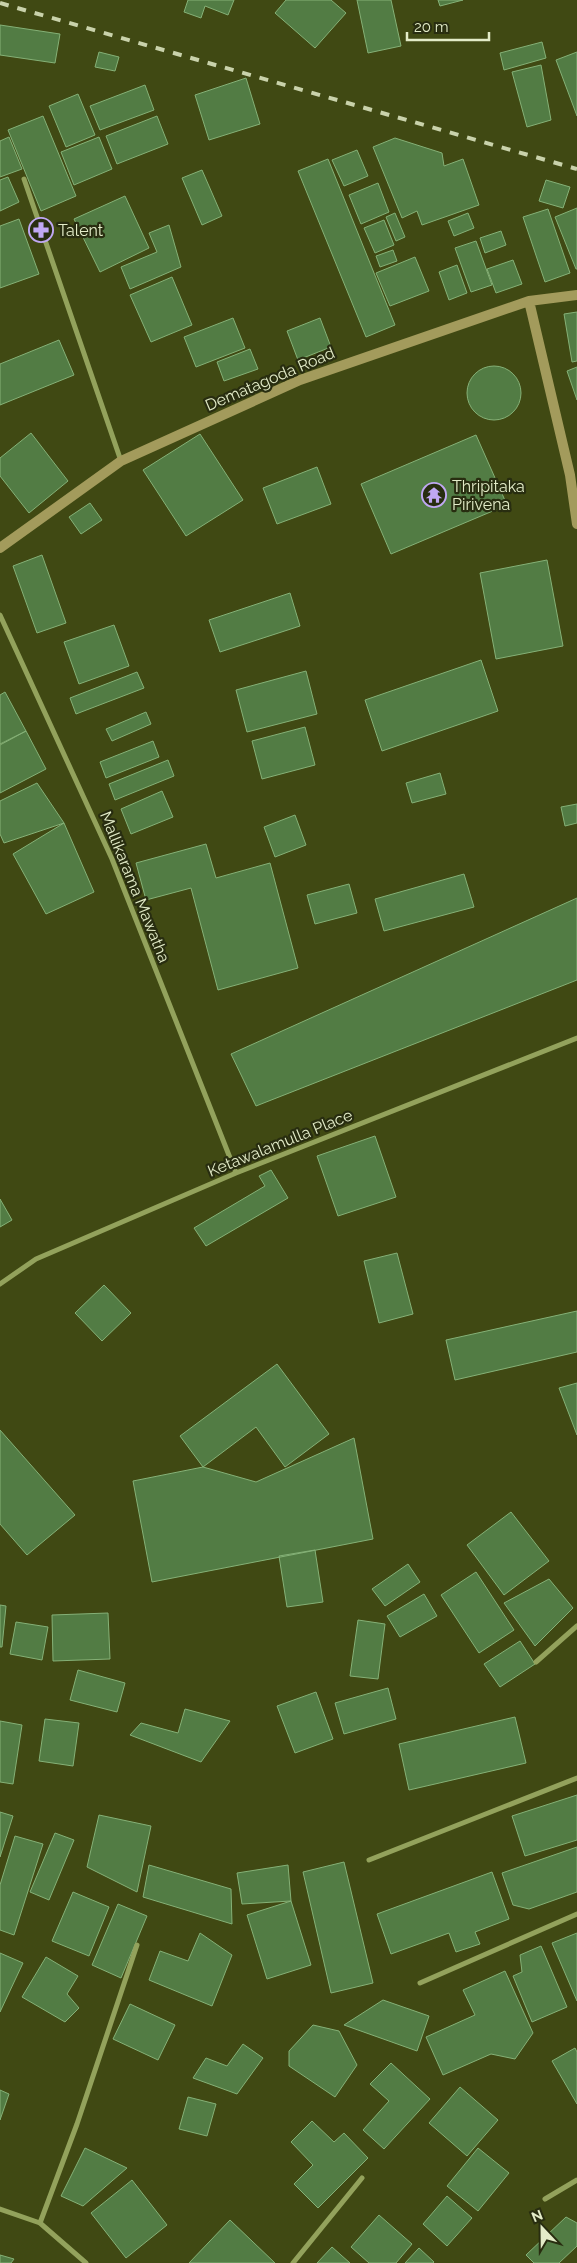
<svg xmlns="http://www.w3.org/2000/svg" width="577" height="2263" font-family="Raleway,sans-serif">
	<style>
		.building { fill: #527c44; stroke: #85b177 }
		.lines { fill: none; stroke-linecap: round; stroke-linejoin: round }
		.minor { stroke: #93a25c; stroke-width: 5 }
		.secondary { stroke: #a39b5c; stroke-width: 10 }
		.rail { stroke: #c9d2ab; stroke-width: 4; stroke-dasharray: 9 9; stroke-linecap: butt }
		.labels { text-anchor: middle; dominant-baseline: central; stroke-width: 4.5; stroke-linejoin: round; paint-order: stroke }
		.poi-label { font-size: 16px; fill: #e3ecc8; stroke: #282d10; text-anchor: start }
		.street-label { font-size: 16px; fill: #e3ecc8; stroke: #282d10 }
	</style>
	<rect width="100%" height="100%" fill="#404913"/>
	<path class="building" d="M188,0H234L228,15L205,6L201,18L184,12Z
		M286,0H331L346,13L315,48L275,13Z
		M357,0H391L401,46L368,53Z
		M438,0H463L440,6Z
		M0,25L60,34L55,63L0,55Z
		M542,42L546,58L504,70L500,53Z
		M99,52L119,57L115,71L95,67Z
		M577,52V116L556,60Z
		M541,65L551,120L527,127L512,72Z
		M246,78L260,124L209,140L195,95Z
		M145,85L154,110L100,130L90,106Z
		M78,94L95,135L66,147L49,106Z
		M43,116L76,196L41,211L8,130Z
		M157,116L168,144L117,164L106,136Z
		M9,137L22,169L0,177V141Z
		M99,137L112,169L74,185L61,152Z
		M395,138L442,153L444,166L463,159L479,205L422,225L417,211L402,218L373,147Z
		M357,150L368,176L344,186L332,160Z
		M328,159L395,325L366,337L298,171Z
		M202,170L222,216L202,225L182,178Z
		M8,177L19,202L0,211V180Z
		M546,180L570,187L563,208L539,201Z
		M378,183L389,212L361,224L349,195Z
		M125,196L149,248L100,272L74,219Z
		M577,208V269H576L555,217Z
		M548,209L570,273L545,282L523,217Z
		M395,213L405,237L396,241L386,217Z
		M468,213L474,228L454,236L448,221Z
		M19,219L39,274L0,288V226Z
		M384,220L394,245L375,253L364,228Z
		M169,225L181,267L130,289L121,267L157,252L149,233Z
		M501,231L506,245L485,253L480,238Z
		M476,241L492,285L471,292L455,248Z
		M393,250L397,261L380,267L376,256Z
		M415,257L429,291L390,306L376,273Z
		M513,260L522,284L496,293L487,269Z
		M457,265L467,293L449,300L439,272Z
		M172,277L192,325L151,342L130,295Z
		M577,312V361L572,362L564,314Z
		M233,318L245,348L196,367L184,337Z
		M320,318L331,347L298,360L287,331Z
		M59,340L74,375L0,405V364Z
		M250,349L258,369L224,381L217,362Z
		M467 393a27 27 0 1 1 54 0a27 27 0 1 1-54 0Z
		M577,367V400L567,371Z
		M31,433L68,481L29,513L0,476V458Z
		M200,434L243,500L186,536L143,470Z
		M476,435L507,505L391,554L361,484Z
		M317,467L331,504L277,524L263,488Z
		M90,503L102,520L81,534L69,517Z
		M42,555L66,623L37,633L13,566Z
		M547,560L563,646L496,659L480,573Z
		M290,593L300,626L220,652L209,620Z
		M114,625L129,666L79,684L64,642Z
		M481,660L498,711L382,751L365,700Z
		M306,671L317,714L247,732L236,690Z
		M137,672L144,688L76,714L70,698Z
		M5,692L26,731L0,744V695Z
		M146,712L151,724L112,741L106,729Z
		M305,727L315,765L262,779L252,741Z
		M26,731L46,769L0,793V745Z
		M153,741L159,757L106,778L100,762Z
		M168,760L174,776L115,800L109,784Z
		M440,773L446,794L412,803L406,783Z
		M37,783L64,823L4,843L0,834V801Z
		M162,791L173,817L131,834L121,809Z
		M577,804V823L565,826L561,807Z
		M295,815L306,845L275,857L264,827Z
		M64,823L94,892L46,914L13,854Z
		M206,844L216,878L270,863L298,968L218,990L191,888L146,900L136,863Z
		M464,874L474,907L384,931L375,899Z
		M349,884L357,913L315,924L307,895Z
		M577,898V980L256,1106L231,1054Z
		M375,1136L396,1197L338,1216L317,1156Z
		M271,1170L288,1198L206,1246L194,1228L265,1186L259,1176Z
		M0,1199L12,1220L0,1227Z
		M397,1253L413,1314L379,1323L364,1261Z
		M104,1285L131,1313L102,1341L75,1313Z
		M577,1311V1352L455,1380L446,1340Z
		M277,1364L329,1434L285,1467L256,1427L203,1467L180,1436Z
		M577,1383V1435L559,1388Z
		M0,1430L75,1515L27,1555L0,1524Z
		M354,1438L373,1539L152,1582L133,1481L203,1467L256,1482Z
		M511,1512L549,1561L504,1595L467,1545Z
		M315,1550L323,1602L287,1607L279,1556Z
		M408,1564L420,1582L385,1606L372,1589Z
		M476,1572L514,1630L479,1653L441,1595Z
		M549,1579L573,1608L535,1646L504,1603Z
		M424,1594L437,1616L400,1637L387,1616Z
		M0,1605L6,1606L2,1647H0Z
		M108,1613L110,1659L53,1661L52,1615Z
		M358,1620L385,1624L378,1679L350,1676Z
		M16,1622L48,1627L42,1660L10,1654Z
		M520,1641L535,1664L500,1687L484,1664Z
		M78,1670L125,1683L117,1712L70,1700Z
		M388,1688L396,1719L344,1734L335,1703Z
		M316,1692L333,1739L295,1753L277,1706Z
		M185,1709L230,1721L201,1762L130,1735L141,1723L178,1733Z
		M515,1717L526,1763L409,1790L399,1744Z
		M45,1719L79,1723L73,1766L39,1761Z
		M0,1721L22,1725L13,1784L0,1782Z
		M577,1795V1840L525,1856L512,1816Z
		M0,1812L13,1816L0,1857Z
		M99,1815L151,1826L137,1892L87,1867Z
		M55,1833L74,1840L49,1900L30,1892Z
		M15,1836L43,1844L14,1935L0,1930V1885Z
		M577,1847V1892L529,1909L513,1905L502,1873Z
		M344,1862L373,1983L331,1993L303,1872Z
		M149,1865L231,1889L232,1924L143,1897Z
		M288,1865L291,1901L242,1904L237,1873Z
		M492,1872L509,1919L475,1932L480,1944L456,1952L449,1933L391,1954L377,1914Z
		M73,1892L109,1907L89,1956L52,1941Z
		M291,1901L311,1965L267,1979L247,1915Z
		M118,1904L147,1916L121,1978L92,1965Z
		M200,1933L232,1955L212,2006L149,1980L160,1951L188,1961Z
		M577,1933V2001L552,1943Z
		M541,1946L567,2007L532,2022L513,1976L522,1972L520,1955Z
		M0,1953L23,1963L0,2012Z
		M46,1957L78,1976L67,1994L79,2008L65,2022L22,1997Z
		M505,1971L533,2033L515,2059L491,2054L443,2075L426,2037L475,2015L463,1990Z
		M383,2000L429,2016L417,2051L344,2025Z
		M130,2004L175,2025L158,2060L113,2039Z
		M313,2025L339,2031L357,2065L335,2097L289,2066V2051Z
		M243,2044L263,2058L237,2094L193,2078L206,2058L227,2066Z
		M575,2048L577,2052V2104L552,2061Z
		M391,2063L430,2099L384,2149L363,2130L389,2101L370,2084Z
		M460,2087L498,2120L467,2156L429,2123Z
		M0,2090L9,2094L0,2120Z
		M188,2097L216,2104L207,2136L179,2129Z
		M312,2121L334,2142L344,2133L368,2158L318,2208L294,2184L313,2165L291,2142Z
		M85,2148L127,2168L83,2206L61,2196Z
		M478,2148L509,2173L478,2211L447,2186Z
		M132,2180L167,2225L126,2258L91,2213Z
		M447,2196L472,2218L447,2246L423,2224Z
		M379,2215L412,2244L396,2263H369L351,2247Z
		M566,2217L577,2223V2246L559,2263H534L526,2255Z
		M230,2220L275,2263H189Z
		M332,2247L350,2263H317Z
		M419,2248L434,2262L433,2263H405Z
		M0,2255L14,2259L11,2263H0Z"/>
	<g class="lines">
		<path class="minor" d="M24,179L121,461
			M0,615L112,859L236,1173
			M0,1284L36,1259L236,1173L577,1038
			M536,1662L577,1626
			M369,1860L577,1778
			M420,1983L577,1914
			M545,2199L577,2180
			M0,2209L40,2223L86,2263
			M40,2223L77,2124L137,1945
			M293,2263L362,2178"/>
		<path class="secondary" d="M529,301L570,475L577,524
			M0,548L121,461L300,380L529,301L577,295"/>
		<path class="rail" d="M0,3L577,169"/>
	</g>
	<defs>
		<symbol id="pharmacy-ring" viewBox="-11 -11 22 22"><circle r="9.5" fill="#282d10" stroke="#c0a8f3" stroke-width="1.5"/><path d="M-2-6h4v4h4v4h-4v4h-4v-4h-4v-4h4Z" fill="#c0a8f3"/></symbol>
		<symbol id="temple-ring" viewBox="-11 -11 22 22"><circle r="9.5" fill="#282d10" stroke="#c0a8f3" stroke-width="1.5"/><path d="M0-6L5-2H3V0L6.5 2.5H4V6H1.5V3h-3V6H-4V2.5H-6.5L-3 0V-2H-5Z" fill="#c0a8f3"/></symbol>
	</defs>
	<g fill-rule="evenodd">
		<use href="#pharmacy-ring" x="27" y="216" width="28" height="28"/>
		<use href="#temple-ring" x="420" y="481" width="28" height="28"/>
	</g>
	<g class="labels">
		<g class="poi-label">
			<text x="58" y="230">Talent</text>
			<text x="452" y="486">Thripitaka<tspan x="452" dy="18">Pirivena</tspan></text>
		</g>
		<g class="street-label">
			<text transform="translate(270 379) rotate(-23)">Dematagoda Road</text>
			<text transform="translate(135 887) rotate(68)">Mallikarama Mawatha</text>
			<text transform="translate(280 1143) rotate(-22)">Ketawalamulla Place</text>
		</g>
	</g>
	<g transform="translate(542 2228) rotate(338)" stroke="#282d10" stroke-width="4" paint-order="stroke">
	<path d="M0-4L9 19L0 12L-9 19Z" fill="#e3ecc8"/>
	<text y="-8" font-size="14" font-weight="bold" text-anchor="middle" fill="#e3ecc8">N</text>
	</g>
	<path d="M407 32v8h82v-8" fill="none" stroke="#e3ecc8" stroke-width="2.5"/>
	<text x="414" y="32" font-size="15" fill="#e3ecc8" stroke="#282d10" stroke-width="4" paint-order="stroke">20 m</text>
</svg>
